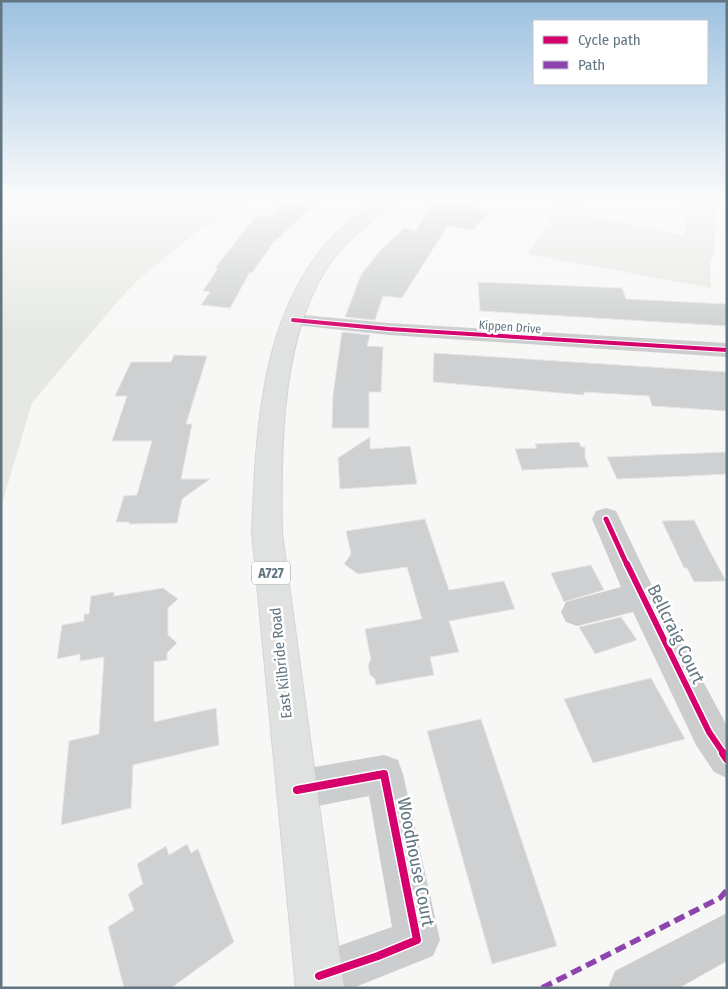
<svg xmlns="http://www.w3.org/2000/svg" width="728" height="989" font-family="'Fira Sans Condensed',sans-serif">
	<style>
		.green { fill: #e6e9e3 }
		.building { fill: #ced0d1; stroke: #e6e6e6 }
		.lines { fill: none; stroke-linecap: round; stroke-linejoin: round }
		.major-casing { stroke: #d4d5d6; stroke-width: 2 }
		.minor { fill: #cccdce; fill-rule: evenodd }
		.major { fill: #e0e1e1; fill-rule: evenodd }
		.quiet { stroke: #8e44ad; stroke-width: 5.5; stroke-dasharray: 11 5.5; stroke-linecap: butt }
		.cycleway-far3-casing { stroke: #fff; stroke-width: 6 }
		.cycleway-far2-casing { stroke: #fff; stroke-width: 8 }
		.cycleway-far1-casing { stroke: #fff; stroke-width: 9 }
		.cycleway-casing { stroke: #fff; stroke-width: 11 }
		.cycleway-far3 { stroke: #d6006c; stroke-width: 4 }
		.cycleway-far2 { stroke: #d6006c; stroke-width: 5 }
		.cycleway-far1 { stroke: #d6006c; stroke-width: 6 }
		.cycleway { stroke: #d6006c; stroke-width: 8 }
		.labels { text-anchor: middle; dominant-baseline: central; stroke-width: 5; stroke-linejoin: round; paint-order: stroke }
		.far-street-label { font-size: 12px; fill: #627681; stroke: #fff }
		.shield { fill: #fff; stroke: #919fa7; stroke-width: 1 }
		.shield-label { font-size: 14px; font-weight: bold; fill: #627681 }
		.street-label { font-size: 15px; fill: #627681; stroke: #fff }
		.near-street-label { font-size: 18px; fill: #627681; stroke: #fff }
	</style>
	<rect width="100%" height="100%" fill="#f7f7f6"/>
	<path class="green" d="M1,197H253L200,229L138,280L117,302L32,403L1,507Z
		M565,197H580L577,213L681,235L685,233L686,197H716L715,250L710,264L711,288L528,254Z"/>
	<path class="building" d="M295,197H323L272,244L252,273L250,272L230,308L201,305L210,292L203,291L218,268H215L256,216L265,218Z
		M445,197H466L461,204L490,211L472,231L448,225L402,298L383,296L375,320L345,317L361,275L379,252L404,228L416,231L429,207L437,205Z
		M478,282L622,288L626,299L727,304V326L480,311Z
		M342,332L370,335L367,346L383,347L381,392H369V428H332L333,395Z
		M434,353L727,372V411L652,406L649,396L584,392V395L433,382Z
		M174,355L207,356L186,424H192L181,479H210L182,499L177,523L129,524V522H116L124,496L137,495L152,441H112L127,396H115L131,362H171Z
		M370,437V449L410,446L417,484L340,489L338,458Z
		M579,442L581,447H585V457L589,467L522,470L515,449L537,448L535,444Z
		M727,452V474L689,476L617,479L607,457Z
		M425,519L449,590L504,581L515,609L449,621L459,652L430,657L434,675L376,685L375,679L370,675L368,665L371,660L365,629L422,619L407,567L358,574L344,564L351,554L346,531Z
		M694,520L705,542L726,581L694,582L687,568H684L662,521Z
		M591,565L604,590L564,602L551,573Z
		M163,588L178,599L168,608V635L177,643L167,653V660L154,662V722L216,708L219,745L133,765L131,808L61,825L69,741L99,734L104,657L80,661V654L57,659L62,625L84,621V614H89L91,596L114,592V596Z
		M621,617L637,640L595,654L579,627Z
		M651,678L685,739L593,763L564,699Z
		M481,719L557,946L492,964L427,731Z
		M187,844L191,853L198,849L234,942L171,988H124L108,927L134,910L128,894L143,884L137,864L166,846L169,855Z"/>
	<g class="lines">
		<defs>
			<path id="major" d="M383,197H400C394,205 384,211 377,217C360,230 346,242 333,259C280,331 281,447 282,533L344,988H296L252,533C256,431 260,309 337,232C351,219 368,208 383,197Z"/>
		</defs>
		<use href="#major" class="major-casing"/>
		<path class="minor" d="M293,314L389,323L727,343V357L389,335L286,324L283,320L286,316Z
			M606,508L616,511L652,586L727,726V778L714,772L696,745L633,612L577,626L566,622L561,612L566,602L621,587L592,519L596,511Z
			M384,755L398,760L403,774L440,940L433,956L353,988H300L296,976L302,959L392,927L369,796L297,810L283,804L277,790L283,776L297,770Z
			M727,913V961L679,988H608L615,971Z"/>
		<use href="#major" class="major"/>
		<path class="quiet" d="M542,988L720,898L727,890"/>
		<defs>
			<path id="cycleway-far3" d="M293,320L389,329L727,350"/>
			<path id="cycleway-far2" d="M606,519L627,565"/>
			<path id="cycleway-far1" d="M627,564L709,732L724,754"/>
			<path id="cycleway" d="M723,753L727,759
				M297,790L384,774L417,940L378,956L319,976"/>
		</defs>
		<use href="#cycleway-far3" class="cycleway-far3-casing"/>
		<use href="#cycleway-far2" class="cycleway-far2-casing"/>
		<use href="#cycleway-far1" class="cycleway-far1-casing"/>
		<use href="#cycleway" class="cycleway-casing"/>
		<use href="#cycleway-far3" class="cycleway-far3"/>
		<use href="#cycleway-far2" class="cycleway-far2"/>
		<use href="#cycleway-far1" class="cycleway-far1"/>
		<use href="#cycleway" class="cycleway"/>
	</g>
	<linearGradient id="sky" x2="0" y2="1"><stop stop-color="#9cc1e1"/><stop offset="0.59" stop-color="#fbfbfb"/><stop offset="1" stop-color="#fbfbfb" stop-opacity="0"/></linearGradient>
	<rect width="728" height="335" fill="url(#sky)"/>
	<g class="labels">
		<g class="far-street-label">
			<text transform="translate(510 327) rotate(4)">Kippen Drive</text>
		</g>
		<rect class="shield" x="252" y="561.5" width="38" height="23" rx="4"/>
		<g class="shield-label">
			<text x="271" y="573">A727</text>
		</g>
		<g class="street-label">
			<text transform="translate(281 663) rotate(-96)">East Kilbride Road</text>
		</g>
		<g class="near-street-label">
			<text transform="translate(676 634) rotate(64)">Bellcraig Court</text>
			<text transform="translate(416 862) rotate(79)">Woodhouse Court</text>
		</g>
	</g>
	<rect width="728" height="989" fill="none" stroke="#627681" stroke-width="5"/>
	<rect x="533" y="20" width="175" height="65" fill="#ffffff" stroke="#c0c8cd"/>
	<rect x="543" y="36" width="25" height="8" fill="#d6006c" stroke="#c0c8cd"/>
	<text x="578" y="45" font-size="15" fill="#627681">Cycle path</text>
	<rect x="543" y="61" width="25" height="8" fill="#8e44ad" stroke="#c0c8cd"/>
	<text x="578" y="70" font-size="15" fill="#627681">Path</text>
</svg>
